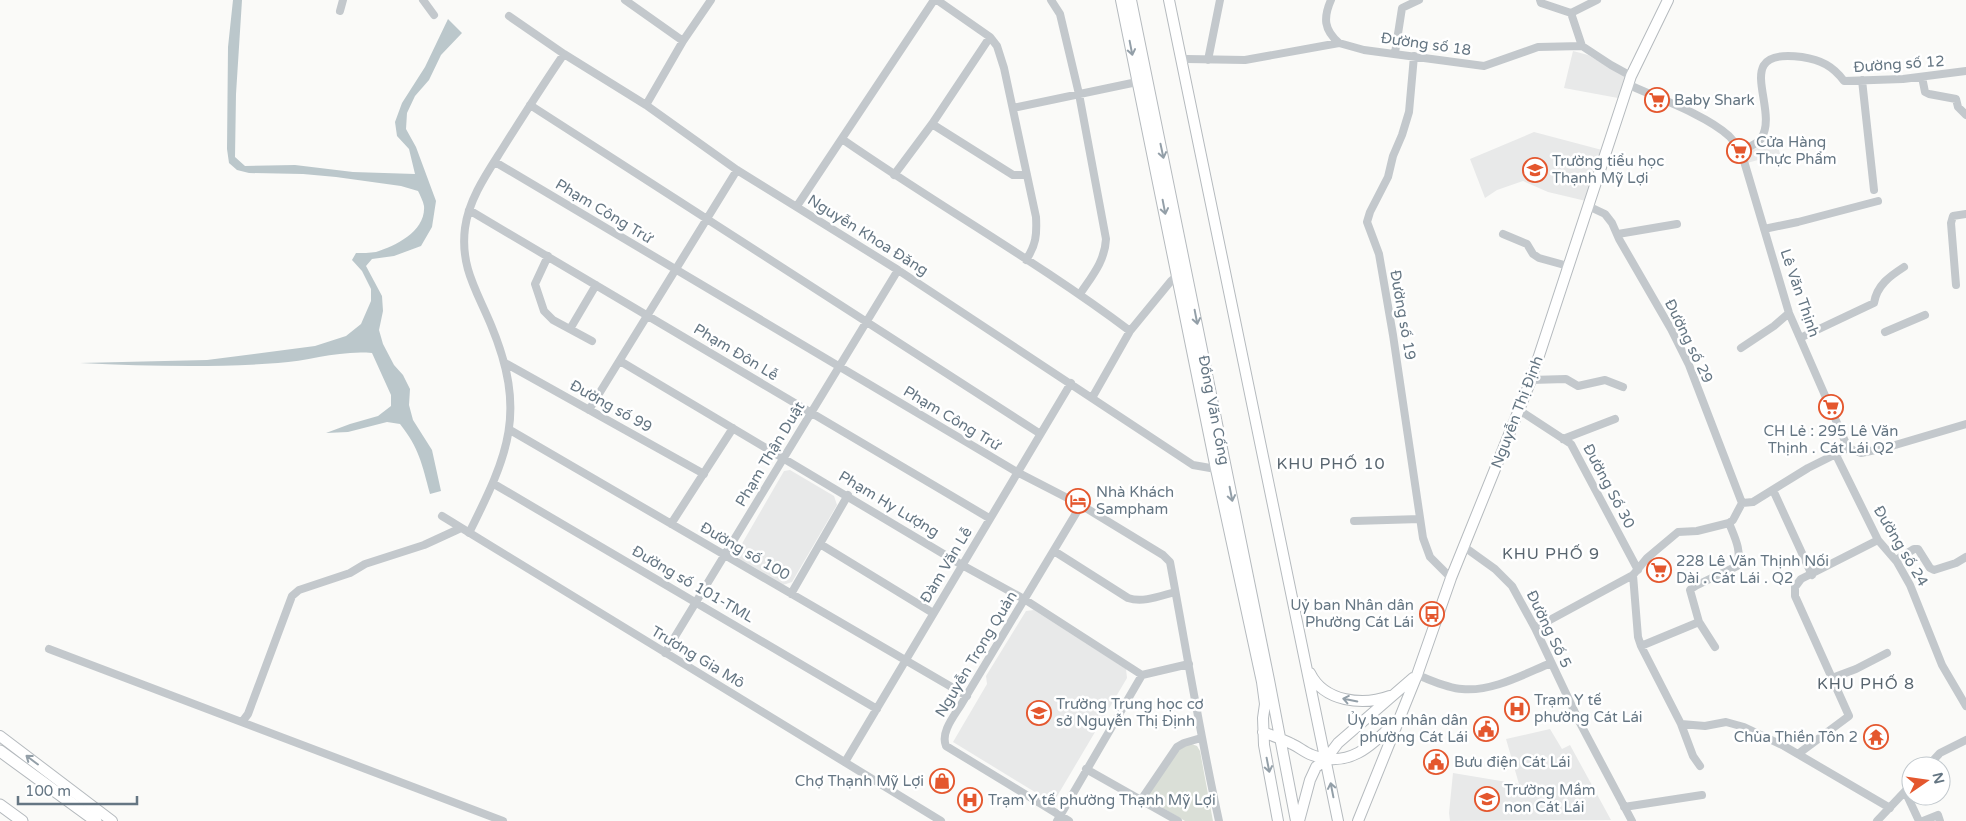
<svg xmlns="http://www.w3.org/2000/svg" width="1966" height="821" font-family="'Varela Round',sans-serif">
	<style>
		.built { fill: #e8e9e9 }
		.green { fill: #dadfd7 }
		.water { fill: #bbc7cb }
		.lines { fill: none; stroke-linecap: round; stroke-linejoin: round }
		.major-casing { stroke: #b5babe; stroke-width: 12 }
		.highway-casing { stroke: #b4b9bd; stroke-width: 13 }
		.minor { stroke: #c3c8cc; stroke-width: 8 }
		.major { stroke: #fff; stroke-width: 10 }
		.highway { stroke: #fff; stroke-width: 11 }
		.oneway { stroke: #939fa8 }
		.labels { text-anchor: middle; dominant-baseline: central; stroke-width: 5; stroke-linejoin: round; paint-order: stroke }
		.street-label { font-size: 15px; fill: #657683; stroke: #fff }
		.poi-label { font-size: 15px; fill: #657683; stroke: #fff; text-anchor: start }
		.neighbourhood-label { font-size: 16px; letter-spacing: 1px; fill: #57646e; stroke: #fff }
	</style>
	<rect width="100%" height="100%" fill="#fafaf8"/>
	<path class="built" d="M1573,51L1588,55L1626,77L1618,98L1564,88Z
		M1534,132L1602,150L1586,201L1548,192L1523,181L1497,190L1485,198L1470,159Z
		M1777,142L1780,154L1747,163L1744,152Z
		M790,470L834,496L837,505L792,582L783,585L741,561L736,554L784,471Z
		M1034,610L1126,669L1127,678L1056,798L1048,800L953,742L987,684L986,676L1026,611Z
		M1550,729L1562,749L1570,745L1611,820L1450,821L1449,813L1453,773L1519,784L1506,739Z"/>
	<path class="green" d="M1189,743L1197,746L1200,751L1213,821H1185L1151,801L1148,792L1175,748Z"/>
	<path class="water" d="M233,0H242L236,94L235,157L245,166L295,165L353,172L415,174L409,149L397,136L395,122L402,103L425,67L448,19L462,33L441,55L429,80L415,96L407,113L406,129L416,147L436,201L432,227L421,246L394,256L372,259L366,266L382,296L383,311L379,330L383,344L394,365L403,375L410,389L409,405L413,420L432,450L441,491L430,494C422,464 419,448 400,424L387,422L348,432L326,433L350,424L378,416L391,406V395L372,353C340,350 309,361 278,363C212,368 146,366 80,363L207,360L315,346L346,336L361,324L371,301V289L362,271L352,260L356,253C362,253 370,253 376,252C396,246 426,231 424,206C423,201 420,195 418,191L401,186L336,177L303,174L249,173L237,170L229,163L227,149L228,47Z"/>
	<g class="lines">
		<defs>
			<path id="major" d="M1121,0L1216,469L1262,682L1265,704L1263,718L1264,745L1278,821
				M1131,0L1269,680L1296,821
				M1169,0L1338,821
				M1310,673C1324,702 1363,706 1390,696
				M1263,732C1273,736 1282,739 1292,744C1299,747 1304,752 1312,755C1348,769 1372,746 1395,722
				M0,736L112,821
				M1299,821L1310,780L1316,767L1326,759L1338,743L1413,678
				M1358,821L1417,675L1451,578L1531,380L1631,76L1668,0"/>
			<path id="highway" d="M0,751L96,821
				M0,805L22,821"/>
		</defs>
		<use href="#major" class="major-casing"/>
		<use href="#highway" class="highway-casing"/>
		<path class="minor" d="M423,0L434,15
			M625,0L683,41
			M937,0L990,37L997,46L1004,68L1036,217C1037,235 1036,245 1026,260
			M1051,0L1060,14L1079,94L1106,239C1105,261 1092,276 1080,294
			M1331,0C1323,18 1324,30 1339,43
			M1540,0L1541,3L1571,13L1582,46
			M340,11L343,0
			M1571,13L1597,0
			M509,16L564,54L646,105L737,170L898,270L1193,465L1216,469
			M1395,53L1402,8L1419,0
			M1414,56L1409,112L1402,135L1393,156L1388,177L1370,212L1367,222L1379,254L1393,335L1423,538L1430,557L1451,578
			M1187,59L1245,60L1339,43L1364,50L1484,66L1538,47L1582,46L1611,65L1631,76
			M1208,60L1220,0
			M1922,77L1925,92L1929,94L1956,99L1958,107L1966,115
			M1862,80L1874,190
			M1629,85C1658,98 1706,115 1729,136C1733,140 1737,146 1741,151L1789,313L1848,448L1861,453L1885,448L1966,424
			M530,105L1039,433
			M646,105L683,41L711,0
			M1013,108L1137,82
			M932,124L1013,175H1027
			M842,139C937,205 1038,262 1130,331
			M1741,151C1747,148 1757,144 1761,139C1781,108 1728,47 1802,57C1821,60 1833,66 1844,81L1903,79L1966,71
			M495,162L1017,472L1081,505L1163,555L1170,562C1186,648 1200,735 1219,821
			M894,175L932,124L990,37
			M797,206L934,0
			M1588,206L1605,214L1612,223L1619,239L1671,329L1689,365L1742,503
			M469,210L989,518
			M1764,229L1798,222L1878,201
			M1503,234L1527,244L1533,254L1539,258L1568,266
			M1618,234L1677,224
			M548,256L535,284L544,311L553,320L592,341
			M1956,285L1951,223L1953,216L1966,214
			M570,329L596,285
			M1885,332L1925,315
			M1800,338L1874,303C1877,285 1890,276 1904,267
			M1741,348L1774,326L1789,313
			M620,361L962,565L1024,599L1142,675
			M505,363L704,474
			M1531,380L1566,379L1578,386L1605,380L1623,387
			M1092,398L1130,331L1171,281L1178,275
			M589,410L737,170
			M1519,410L1571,444L1638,570
			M510,430L967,696
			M1563,439L1615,419
			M1836,455L1878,540L1897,562L1910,585L1942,665L1966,706
			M494,484L877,709
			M1773,490L1812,575
			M442,516L941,821
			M1354,521L1420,519
			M671,524L733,428
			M469,533C509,453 527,412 491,325C477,291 460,267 465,228C469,197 490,169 506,143C525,113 544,83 564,54
			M820,544L933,613
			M1463,546L1495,569L1512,586L1535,628L1580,723L1632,821
			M1054,551L1128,598C1143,603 1160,596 1175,592
			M1896,560L1914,549H1918L1930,568L1934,570L1956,563L1966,557
			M1633,575L1638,637L1641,646L1681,724L1705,726L1726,722L1744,727L1784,746L1890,808
			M791,594L848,495
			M1535,628L1633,575L1647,558L1678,532L1697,531L1729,523L1733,520L1742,503L1753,502L1808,468L1848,448
			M1641,646L1699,622
			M1715,647L1699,622L1690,590C1694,585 1729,571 1737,566C1742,551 1735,538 1729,523
			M49,649L503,821
			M665,653L898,270
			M1142,675L1189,664
			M1417,675C1431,680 1447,688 1462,689C1492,692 1524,674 1551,663
			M1832,678L1856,669L1887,653
			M242,722L248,714L292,596L299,590L350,573L365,564L424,545L461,528
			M1681,724L1693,756L1700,766
			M1798,754L1849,716L1795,596V587L1801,579L1878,540
			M845,762L1071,383
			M1928,766L1940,753L1966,740
			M1086,769L1178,821
			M1905,791L1919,821
			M1141,800L1177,747L1184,743L1201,738
			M1624,807L1702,795
			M1057,821L1142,675
			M1069,821L946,746C940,732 955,715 962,703L1081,505
			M1877,821L1911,785
			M1923,821L1938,815L1940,821"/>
		<use href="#major" class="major"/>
		<use href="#highway" class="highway"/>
	</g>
	<defs><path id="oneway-shaft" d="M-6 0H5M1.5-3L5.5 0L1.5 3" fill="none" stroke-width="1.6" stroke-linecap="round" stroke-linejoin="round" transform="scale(1.25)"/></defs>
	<g class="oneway">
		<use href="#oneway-shaft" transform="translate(1131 48) rotate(79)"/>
		<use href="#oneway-shaft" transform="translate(1162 151) rotate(78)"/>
		<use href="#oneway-shaft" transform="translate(1164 207) rotate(79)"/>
		<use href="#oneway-shaft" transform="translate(1196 317) rotate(79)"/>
		<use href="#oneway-shaft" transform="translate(1231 494) rotate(79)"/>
		<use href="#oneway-shaft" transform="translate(1350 700) rotate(-169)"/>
		<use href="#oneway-shaft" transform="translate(32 760) rotate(-143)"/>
		<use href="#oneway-shaft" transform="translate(1268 765) rotate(79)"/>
		<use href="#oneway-shaft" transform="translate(1332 790) rotate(-101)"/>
	</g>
	<defs>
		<symbol id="supermarket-ring" viewBox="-11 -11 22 22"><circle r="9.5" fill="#fff" stroke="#e4572e" stroke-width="1.5"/><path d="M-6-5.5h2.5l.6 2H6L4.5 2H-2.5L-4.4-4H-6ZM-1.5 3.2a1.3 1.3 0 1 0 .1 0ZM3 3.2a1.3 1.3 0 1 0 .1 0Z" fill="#e4572e"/></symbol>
		<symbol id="school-ring" viewBox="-11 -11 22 22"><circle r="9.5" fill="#fff" stroke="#e4572e" stroke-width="1.5"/><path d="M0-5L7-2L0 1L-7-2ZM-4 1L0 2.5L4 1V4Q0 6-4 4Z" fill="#e4572e"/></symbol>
		<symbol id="hotel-ring" viewBox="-11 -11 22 22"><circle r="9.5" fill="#fff" stroke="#e4572e" stroke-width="1.5"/><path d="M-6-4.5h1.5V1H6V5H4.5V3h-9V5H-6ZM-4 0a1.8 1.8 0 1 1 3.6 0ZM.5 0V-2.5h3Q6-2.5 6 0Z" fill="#e4572e"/></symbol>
		<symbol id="bus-ring" viewBox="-11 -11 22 22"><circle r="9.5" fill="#fff" stroke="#e4572e" stroke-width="1.5"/><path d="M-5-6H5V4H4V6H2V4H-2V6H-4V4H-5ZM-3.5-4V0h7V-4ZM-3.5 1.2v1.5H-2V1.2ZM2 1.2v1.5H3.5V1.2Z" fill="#e4572e"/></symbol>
		<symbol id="hospital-ring" viewBox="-11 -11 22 22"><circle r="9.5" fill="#fff" stroke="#e4572e" stroke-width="1.5"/><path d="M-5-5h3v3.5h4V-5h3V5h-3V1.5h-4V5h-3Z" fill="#e4572e"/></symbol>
		<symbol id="civic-ring" viewBox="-11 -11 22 22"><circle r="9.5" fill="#fff" stroke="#e4572e" stroke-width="1.5"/><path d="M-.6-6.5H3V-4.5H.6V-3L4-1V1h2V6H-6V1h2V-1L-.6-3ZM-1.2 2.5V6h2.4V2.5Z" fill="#e4572e"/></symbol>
		<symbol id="temple-ring" viewBox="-11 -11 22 22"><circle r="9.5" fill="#fff" stroke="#e4572e" stroke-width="1.5"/><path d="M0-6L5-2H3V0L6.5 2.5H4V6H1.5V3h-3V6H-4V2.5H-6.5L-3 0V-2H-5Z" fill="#e4572e"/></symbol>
		<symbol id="shop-ring" viewBox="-11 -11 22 22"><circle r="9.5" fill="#fff" stroke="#e4572e" stroke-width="1.5"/><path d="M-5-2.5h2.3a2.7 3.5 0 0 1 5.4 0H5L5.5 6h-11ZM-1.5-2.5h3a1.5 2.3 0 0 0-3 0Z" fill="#e4572e"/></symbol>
	</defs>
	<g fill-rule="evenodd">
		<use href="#supermarket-ring" x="1643" y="86" width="28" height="28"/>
		<use href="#supermarket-ring" x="1725" y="137" width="28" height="28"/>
		<use href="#school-ring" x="1521" y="156" width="28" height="28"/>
		<use href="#supermarket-ring" x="1817" y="393" width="28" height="28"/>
		<use href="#hotel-ring" x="1064" y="487" width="28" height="28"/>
		<use href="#supermarket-ring" x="1645" y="556" width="28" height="28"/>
		<use href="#bus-ring" x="1418" y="600" width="28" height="28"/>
		<use href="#hospital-ring" x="1503" y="695" width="28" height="28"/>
		<use href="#school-ring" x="1025" y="699" width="28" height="28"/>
		<use href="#civic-ring" x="1472" y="715" width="28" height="28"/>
		<use href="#temple-ring" x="1862" y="723" width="28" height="28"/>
		<use href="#civic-ring" x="1422" y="748" width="28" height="28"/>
		<use href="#shop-ring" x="928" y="767" width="28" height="28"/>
		<use href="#school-ring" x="1473" y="785" width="28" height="28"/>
		<use href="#hospital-ring" x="956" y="786" width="28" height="28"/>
	</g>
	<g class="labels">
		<g class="street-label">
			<text transform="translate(1426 44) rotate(8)">Đường số 18</text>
			<text transform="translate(1899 64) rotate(-4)">Đường số 12</text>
			<text transform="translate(604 211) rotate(31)">Phạm Công Trứ</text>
			<text transform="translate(868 235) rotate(32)">Nguyễn Khoa Đăng</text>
			<text transform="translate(1800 293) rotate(71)">Lê Văn Thịnh</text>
			<text transform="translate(1403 315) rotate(80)">Đường số 19</text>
			<text transform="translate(1689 341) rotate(64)">Đường số 29</text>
			<text transform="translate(736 352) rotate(31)">Phạm Đôn Lễ</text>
			<text transform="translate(611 406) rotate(29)">Đường số 99</text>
			<text transform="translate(1214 410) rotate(79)">Đồng Văn Cống</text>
			<text transform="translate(1517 412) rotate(-69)">Nguyễn Thị Định</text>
			<text transform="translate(952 418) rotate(31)">Phạm Công Trứ</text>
			<text transform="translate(770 454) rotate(-59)">Phạm Thận Duật</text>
			<text transform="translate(1609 486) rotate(62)">Đường Số 30</text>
			<text transform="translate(889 504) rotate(31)">Phạm Hy Lượng</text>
			<text transform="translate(1901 546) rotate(59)">Đường số 24</text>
			<text transform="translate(745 551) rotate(30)">Đường số 100</text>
			<text transform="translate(946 565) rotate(-59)">Đàm Văn Lễ</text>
			<text transform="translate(693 584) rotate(30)">Đường số 101-TML</text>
			<text transform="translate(1549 629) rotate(64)">Đường Số 5</text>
			<text transform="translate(976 654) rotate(-59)">Nguyễn Trọng Quản</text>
			<text transform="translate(698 657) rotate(31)">Trương Gia Mô</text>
		</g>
		<g class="poi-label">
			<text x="1674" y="100">Baby Shark</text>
			<text x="1756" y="142">Cửa Hàng<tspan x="1756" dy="17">Thực Phẩm</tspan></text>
			<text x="1552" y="161">Trường tiểu học<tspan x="1552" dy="17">Thạnh Mỹ Lợi</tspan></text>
			<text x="1831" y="431" text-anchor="middle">CH Lẻ : 295 Lê Văn<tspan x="1831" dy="17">Thịnh . Cát Lái Q2</tspan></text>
			<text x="1096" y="492">Nhà Khách<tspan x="1096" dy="17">Sampham</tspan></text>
			<text x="1676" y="561">228 Lê Văn Thịnh Nối<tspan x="1676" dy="17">Dài . Cát Lái . Q2</tspan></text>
			<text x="1414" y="605" text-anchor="end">Uỷ ban Nhân dân<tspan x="1414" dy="17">Phường Cát Lái</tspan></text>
			<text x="1534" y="700">Trạm Y tế<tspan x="1534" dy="17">phường Cát Lái</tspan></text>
			<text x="1056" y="704">Trường Trung học cơ<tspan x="1056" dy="17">sở Nguyễn Thị Định</tspan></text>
			<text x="1468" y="720" text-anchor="end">Ủy ban nhân dân<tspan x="1468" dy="17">phường Cát Lái</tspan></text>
			<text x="1858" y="737" text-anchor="end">Chùa Thiền Tôn 2</text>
			<text x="1454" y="762">Bưu điện Cát Lái</text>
			<text x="924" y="781" text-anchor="end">Chợ Thạnh Mỹ Lợi</text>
			<text x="1504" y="790">Trường Mầm<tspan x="1504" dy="17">non Cát Lái</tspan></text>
			<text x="988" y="800">Trạm Y tế phường Thạnh Mỹ Lợi</text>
		</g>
		<g class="neighbourhood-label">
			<text x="1331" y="464">KHU PHỐ 10</text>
			<text x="1551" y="554">KHU PHỐ 9</text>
			<text x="1866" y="684">KHU PHỐ 8</text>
		</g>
	</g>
	<g transform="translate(1926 781) rotate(77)"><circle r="24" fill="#ffffff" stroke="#c1c8cd"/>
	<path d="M0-4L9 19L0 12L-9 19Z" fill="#e4572e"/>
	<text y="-8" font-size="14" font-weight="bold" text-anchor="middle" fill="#657683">N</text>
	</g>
	<path d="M18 796v8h119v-8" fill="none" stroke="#657683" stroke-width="2.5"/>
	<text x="25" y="796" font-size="15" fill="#657683" stroke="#ffffff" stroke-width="4" paint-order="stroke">100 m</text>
</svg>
